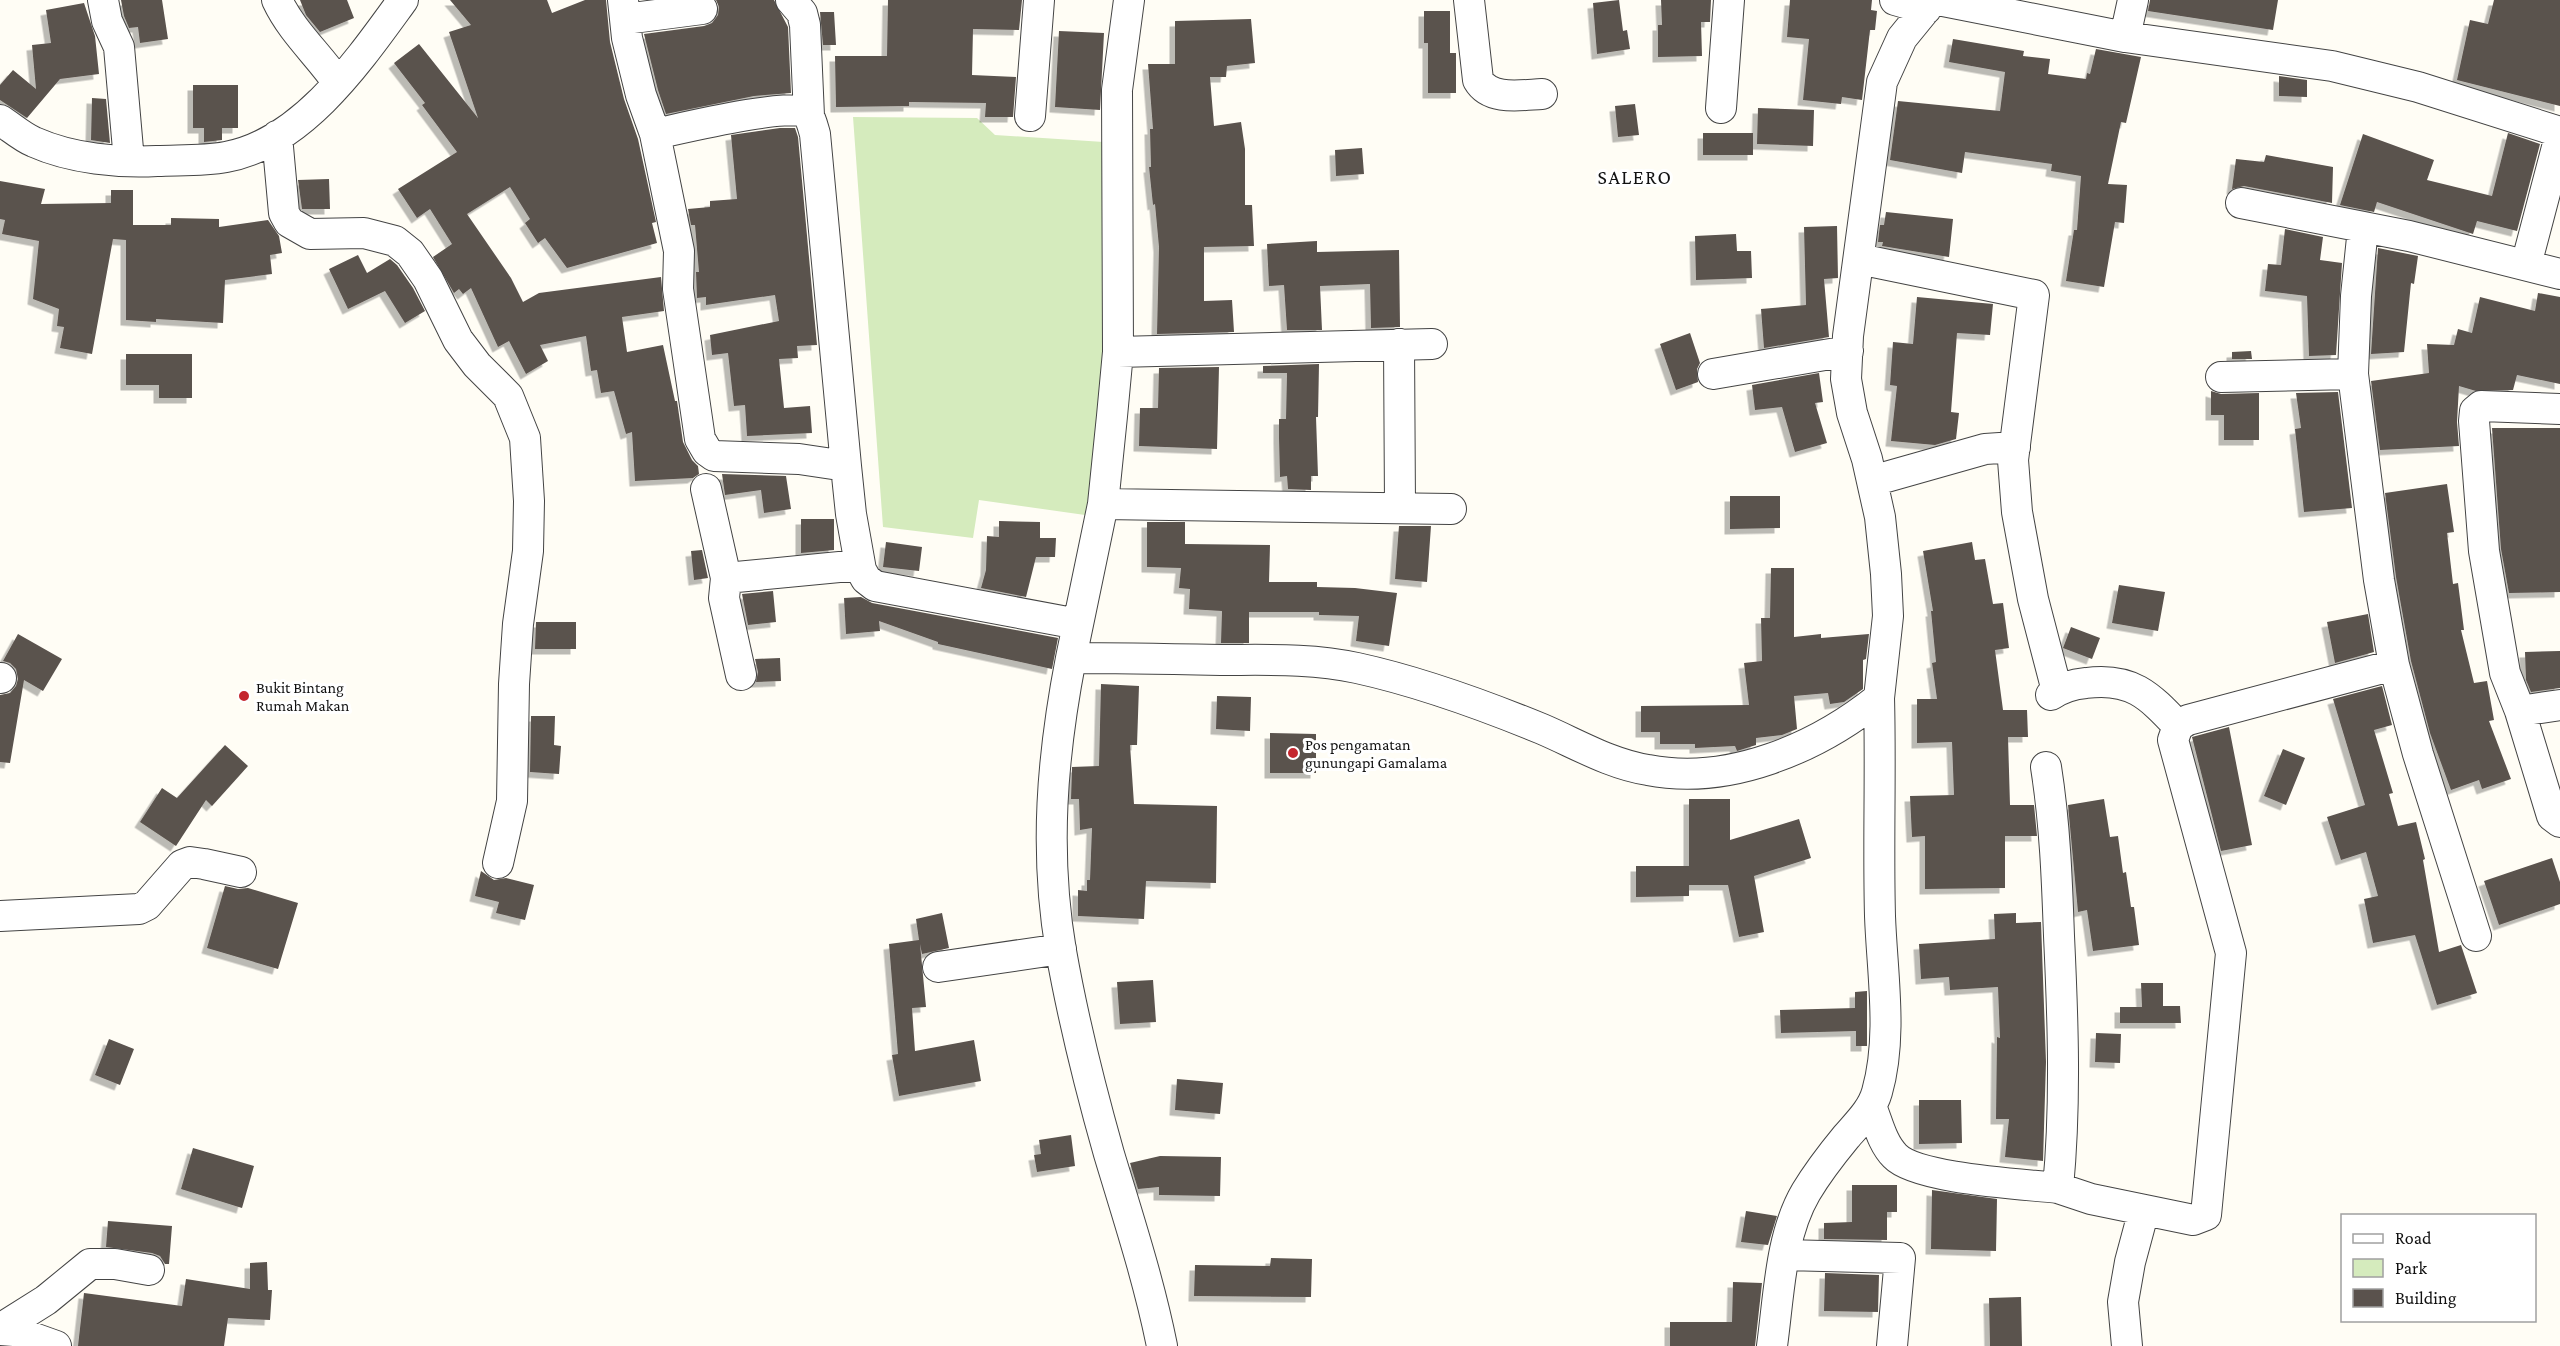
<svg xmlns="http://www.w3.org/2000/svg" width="2560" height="1346" font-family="'Crimson Pro',serif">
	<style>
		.green { fill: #d5ebbd }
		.building { fill: #5a524d; filter: url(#shadow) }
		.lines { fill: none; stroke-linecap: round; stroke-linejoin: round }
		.minor-casing { stroke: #444; stroke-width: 32 }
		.minor { stroke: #fff; stroke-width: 30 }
		.poi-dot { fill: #c4262e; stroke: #fff; stroke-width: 2 }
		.labels { text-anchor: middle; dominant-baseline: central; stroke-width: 6; stroke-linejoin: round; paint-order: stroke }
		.poi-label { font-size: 16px; fill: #111; stroke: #fff; text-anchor: start }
		.quarter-label { font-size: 20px; letter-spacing: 1.5px; fill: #111; stroke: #fff }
	</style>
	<defs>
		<filter id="shadow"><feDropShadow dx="-5.5" dy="5.5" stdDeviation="0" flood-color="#0004"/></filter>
	</defs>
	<rect width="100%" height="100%" fill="#fffdf5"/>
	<path class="green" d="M853,117L977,118L995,135L1119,143L1105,407L1085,515L979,500L973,538L883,527Z"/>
	<path class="building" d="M121,0H162L168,39L140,43L138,27L129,28L124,16Z
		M300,0H347L354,18L320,32L306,15Z
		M450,0H547L552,13L585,0H606L610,42L624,99L638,139L656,222L652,223L657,243L567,268L545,238L538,243L525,223L530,219L510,187L467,214L511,278L523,302L539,293L661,277L664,311L622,317L627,352L663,345L675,401H677L683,442L692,460L698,466L699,474L693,478L635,481L632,432L626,434L614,391L601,393L597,370L591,371L586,336L540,345L548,361L526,374L509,341L498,347L471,288L463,294L459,289L454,293L433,257L452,244L430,209L417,218L398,189L457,152L422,105L425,103L394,63L419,44L478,118L449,32L471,25Z
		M716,0H774L788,27L791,93L754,96L666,114L658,90L644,34L704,26L712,23L718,15L719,7Z
		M888,0H1022L1019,30L973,29L972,75L1016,77L1013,117H985L986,103L909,102V106L836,107L835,56H887Z
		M1619,0L1623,31L1627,30L1630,49L1597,54L1593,3Z
		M1661,0H1711L1710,22H1701L1702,56L1658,57V25H1662Z
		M1790,0H1872L1871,10L1877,11L1875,30H1870L1862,100L1842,97L1841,104L1803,100L1809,39L1787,37Z
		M2150,0H2278L2273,30L2148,11Z
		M2494,0H2560V106L2457,80L2470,20L2488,24Z
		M84,3L95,36L99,74L60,79L27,118L0,100V85L13,70L36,89L32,45L51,43L46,10Z
		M1424,11H1450V53H1456V93H1428V43H1424Z
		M820,12H834L836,45H823Z
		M1251,19L1255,63L1227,66L1226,77H1210L1214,126L1241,122L1245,149V205H1252L1254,246L1204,247V301L1232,300L1234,332L1157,334L1159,247L1155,204L1153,205L1149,167H1151L1150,129H1153L1148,64H1175V21Z
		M1059,31L1104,33L1100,110L1055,107Z
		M1953,39L2024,51L2023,56L2050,59L2048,74L2086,79L2087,73L2090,74L2096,49L2141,57L2126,123L2121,122L2108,184L2127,185L2124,223L2115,222L2104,287L2066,281L2074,230H2077L2081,176L2051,171L2052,164L1965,152L1962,173L1890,160L1898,101L2000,111L2005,72L1949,62Z
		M2279,76L2307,80V97L2279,96Z
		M193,85H238V128H222V140L204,142V128H193Z
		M92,98L106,99L110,143L91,140Z
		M1635,104L1639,135L1618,137L1615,106Z
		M1758,108L1814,110L1813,146L1757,144Z
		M780,128H795L798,137L817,345L797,346L798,358L779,359L784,408L810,406L812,433L747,436L745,405L734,406L728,353L712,355L710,335L779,321L775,295L706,305V297L697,298L696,272H699L695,225H691L688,209L710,207V201L737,199L731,135Z
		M1703,133H1753V155H1703Z
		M2508,133L2540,144L2517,231L2477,221L2473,234L2377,202L2374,212L2340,205L2363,134L2434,160L2427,180L2492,196Z
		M1362,148L1364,174L1336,176L1335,150Z
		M2266,155L2333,167L2332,203L2244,186L2232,189L2236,159L2264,162Z
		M329,179L330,209H302L298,180Z
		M0,181L45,189L41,204L111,203V190H133V225H171V218L219,219V227L268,220L279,236L282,253L270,255L272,274L225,280L223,323L156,319V322L126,320V240L113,239L92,354L60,348L64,327L57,326L59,309L33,299L39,241L2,234L5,220L0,219Z
		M1886,212L1953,219L1949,257L1882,246L1883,242H1878L1880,225H1884Z
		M1837,226L1838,278L1824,279L1829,337L1764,348L1761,309L1806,305L1804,227Z
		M2285,229L2323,237L2320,260L2342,263L2336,355L2309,356L2307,296L2265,291L2268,264L2281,265Z
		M1736,234L1737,251H1751L1752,278L1696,280L1695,236Z
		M1317,241V252L1399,250L1400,327L1371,328L1370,284L1320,286L1322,330H1287L1284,285L1269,286L1267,244Z
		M2378,248L2418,256L2414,284L2411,283L2404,352L2371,354Z
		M358,255L367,273L390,259L397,265L413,288L425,311L405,323L385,291L348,309L329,269Z
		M2538,293L2560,297V384L2517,375L2513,390L2476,391L2459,386L2457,422L2459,446L2380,450L2371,381L2429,373L2427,344L2454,345L2458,329L2472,333L2480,297L2535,311Z
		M1917,297L1993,304L1990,335L1957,333L1951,412L1959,413L1956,439L1935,445L1891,441L1897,386L1890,385L1893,342L1913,344Z
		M1690,333L1700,363L1697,369L1698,382L1676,390L1660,344Z
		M2251,351L2252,359H2232V352Z
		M126,354H192V398H159V385H126Z
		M1319,364L1318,417H1316L1318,476H1311V490L1288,489L1287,476L1280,477L1279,438V419H1286L1287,373H1263V366Z
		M1219,367L1217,449L1139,446L1140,408H1158L1159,368Z
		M1819,373L1823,402L1815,403L1827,443L1795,452L1782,407L1755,410L1752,385Z
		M2211,391L2221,394L2259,393V440H2224V415H2211Z
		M2338,392L2352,508L2304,512L2295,429L2301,428L2296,393Z
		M2492,428H2560V592L2509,593L2501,549Z
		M722,474L786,476L791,509L764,513L761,490L725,495Z
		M2447,484L2454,532L2447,533L2453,584L2458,583L2464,630H2461L2474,683L2487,681L2494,720L2489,721L2511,779L2482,789L2479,780L2451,790L2430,733L2411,661L2396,577L2385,493Z
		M1730,496H1780V528L1730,529Z
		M801,519H834V550L801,553Z
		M999,521L1040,522V538H1056L1055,557H1036L1026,597L981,588L986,570L987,536L999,537Z
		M1147,522H1185V544L1270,545L1269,582H1317V587L1355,588L1397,593L1389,646L1356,641L1359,616L1319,615V612H1249V643H1221L1222,611L1189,609L1190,589L1179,588L1181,568L1147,567Z
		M1399,526H1431L1427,582L1395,579Z
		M886,542L922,547L919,571L883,567Z
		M1972,542L1975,560L1985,559L1993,604L2003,603L2009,648L1995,650L2003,710H2027L2028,737H2008L2010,805H2034L2037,836H2005V888L1925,889V836L1912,837L1910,796L1954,795L1952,742L1917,743V699H1937L1932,663L1936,662L1931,611H1933L1923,551Z
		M702,550L708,578L694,580L691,551Z
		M1771,568H1794V637L1821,634V638L1869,634L1866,659L1863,660V689L1844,702L1830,704L1828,693L1794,696L1797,729L1782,735L1756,738V745L1737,751L1735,746L1695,748V744H1660V732H1641V706L1749,705L1744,663L1762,661L1761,618H1770Z
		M2119,585L2165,592L2158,631L2112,623Z
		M773,591L776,622L748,625L742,594Z
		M861,597L872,603L1058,638L1052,669L938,644V642L879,621L880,631L846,634L844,598Z
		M2368,614L2374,652L2335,663L2327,622Z
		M536,622H576V649H535Z
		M2071,627L2100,638L2092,659L2063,648Z
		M18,634L62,659L43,691L24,680L10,763L0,762V695L10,693L16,686L18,679L16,669L10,663L3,661Z
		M2560,651V688L2531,692L2526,680L2525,652Z
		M780,658L781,681L756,682L758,672L755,659Z
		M1101,684L1139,686L1137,745H1130L1134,804L1217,806L1216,883L1146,881L1144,919L1078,916V890L1087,891V880H1090L1092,828L1080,830L1079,799H1071L1072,769V767L1099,766Z
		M2382,686L2392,725L2374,730L2393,793L2389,794L2398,826L2416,822L2425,859L2423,860L2439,952L2461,945L2477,993L2437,1005L2415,935L2373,943L2364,899L2378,896L2366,852L2341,860L2327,817L2365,805L2333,699Z
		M1217,696L1251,697L1250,731L1216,729Z
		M531,716H555L554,745L561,746L559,774L530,772Z
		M2229,727L2252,845L2221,851L2192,737Z
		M1270,733L1316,734V773H1270Z
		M225,745L248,766L212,806L206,800L176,846L140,822L162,788L177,798Z
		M2283,749L2305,758L2286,805L2264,796Z
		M1689,799H1730V840L1799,819L1811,858L1754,876L1764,932L1739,937L1728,885H1689V896L1636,897V866H1689Z
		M2104,799L2110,837L2118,836L2123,873L2126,872L2131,907H2134L2139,945L2093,951L2087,910L2078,912L2068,805Z
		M2552,858L2560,882V904L2499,925L2484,881Z
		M481,871L494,880L506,878L534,885L525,920L496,913L499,902L475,896Z
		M225,886L238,889L248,888L298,903L278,969L207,948Z
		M942,913L949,948L922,954L920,944L926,1007L912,1008L915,1051L974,1040L981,1081L899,1096L892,1055L898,1054L889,944L919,940L916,919Z
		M2016,913V923L2041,922L2046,1062L2043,1161L2005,1157L2009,1119H1996L1997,1037L2000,1038L1998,987L1950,990L1949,977L1921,979L1919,944L1995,939L1994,914Z
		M1153,980L1156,1022L1120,1024L1117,982Z
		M2141,983H2163V1006H2180L2181,1023H2120V1007H2142Z
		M1867,991V1046H1856V1031L1781,1033L1780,1010L1855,1008V992Z
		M2096,1033L2121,1034L2120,1063L2095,1062Z
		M109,1039L134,1049L120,1085L95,1075Z
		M1177,1079L1223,1083L1220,1114L1175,1110Z
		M1919,1100H1961L1962,1143L1919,1144Z
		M1071,1135L1075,1166L1037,1172L1034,1155L1041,1154L1039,1140Z
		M193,1148L254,1166L242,1208L181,1189Z
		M1160,1156L1221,1157L1220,1196L1159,1195V1187L1138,1189L1130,1163Z
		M1852,1185H1897V1212H1887V1240L1824,1239V1223L1852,1222Z
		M1932,1190L1997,1199L1996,1251L1931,1249Z
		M1746,1211L1777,1216L1768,1245L1741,1242Z
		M108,1221L172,1226L169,1264H165L160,1256L152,1253L106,1247Z
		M1271,1258L1312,1259L1311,1297L1194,1296L1195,1265L1270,1266Z
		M267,1262L268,1290H272L270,1320L228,1318L224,1346H78L84,1293L182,1306L186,1279L250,1289V1263Z
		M1825,1273L1879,1275L1878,1312L1824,1311Z
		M1733,1282L1762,1283L1755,1346H1670V1322H1732Z
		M2021,1297L2022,1346H1990L1989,1298Z"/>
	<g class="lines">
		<defs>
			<path id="minor" d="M103,0L107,21L119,47L129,161
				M277,0C292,32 318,54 338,83
				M623,0L627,38L641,95L655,134L679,251L678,289L700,439L707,451L714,456L799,459L846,466L851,514L861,570L866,579L875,586L1078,624
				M791,0L802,13L805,25L809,116
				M1129,0L1117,90L1118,352L1112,416L1103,504L1071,658C1121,658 1171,659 1221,660C1266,660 1312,658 1357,668C1421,682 1481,704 1542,729C1577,744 1610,764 1648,770C1729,786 1817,748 1879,698L1888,616L1886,574L1880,517L1867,459L1852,413L1846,379L1848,336L1882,82L1902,38L1933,0
				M1469,0L1478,80C1490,101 1521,95 1542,94
				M1895,0L1926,9
				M1938,0L2125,37L2332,66L2418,87L2560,132
				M625,19L702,9
				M2125,37L2133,0
				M1721,108L1729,0
				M1030,116L1039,0
				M0,120C11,127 22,137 34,142C72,159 120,163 157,161C180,160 204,161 226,157C303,143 360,59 403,0
				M655,134C679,129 789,102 806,113C811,117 813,128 815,134L846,466
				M277,136L284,213L289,222L310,234L364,233L395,241L410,253L428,279L458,340L477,365L508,396L525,438L529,501L528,551L518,624L514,684L512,801L498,863
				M2241,203L2409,236L2560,274
				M2363,228L2356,296L2353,374L2379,580L2394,665L2418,754L2476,936
				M1859,259L2034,295L2013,460L2017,512L2033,599L2057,691
				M2526,265L2560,136
				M1399,344L1400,506
				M1118,352L1432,344
				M1713,374L1848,351
				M2221,377L2353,374
				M2560,409L2481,406L2475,411L2474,421L2484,551L2505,673L2520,711L2552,816L2560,822
				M1872,481L1985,449L2015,447
				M706,489L726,578
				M1103,504L1451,509
				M1071,658C1052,756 1044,851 1061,951C1073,1019 1090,1087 1109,1154C1128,1217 1149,1281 1162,1346
				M741,675L724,598L726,578L860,565
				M0,678H1
				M2051,695C2061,688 2074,684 2086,683C2131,677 2149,695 2178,726
				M2520,711L2560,705
				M0,916L139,909L147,905L182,865L190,862L204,864L241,872
				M938,967L1061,949
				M1871,1106C1878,1123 1882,1143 1895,1156C1917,1179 2024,1184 2058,1188C2066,1104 2063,1020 2059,936C2057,880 2055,824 2046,767
				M2058,1188L2091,1199L2193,1220L2206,1215L2231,953L2173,740L2178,726L2188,720L2394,665
				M1785,1255L1900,1258L1892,1346
				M0,1329L46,1300L90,1264H115L149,1270
				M0,1330L14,1331L56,1346
				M1772,1346C1779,1296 1780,1236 1806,1192C1818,1172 1832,1154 1846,1137C1858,1123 1872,1110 1877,1092C1893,1036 1882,973 1880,916C1878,843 1881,770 1879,698
				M2127,1346L2123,1302L2130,1262L2144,1210"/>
		</defs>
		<use href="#minor" class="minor-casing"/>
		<use href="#minor" class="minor"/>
	</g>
	<g class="poi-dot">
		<circle cx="244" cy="696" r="6"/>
		<circle cx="1293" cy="753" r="6"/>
	</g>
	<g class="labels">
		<g class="poi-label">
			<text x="256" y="687">Bukit Bintang<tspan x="256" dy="18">Rumah Makan</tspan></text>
			<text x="1305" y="744">Pos pengamatan<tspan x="1305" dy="18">gunungapi Gamalama</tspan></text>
		</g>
		<g class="quarter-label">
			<text x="1635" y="177">SALERO</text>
		</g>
	</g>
	<rect x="2341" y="1214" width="195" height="108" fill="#ffffff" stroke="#a0a0a0" stroke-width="1.5"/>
	<rect x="2353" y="1234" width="30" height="9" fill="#ffffff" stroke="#a0a0a0" stroke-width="1.5"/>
	<text x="2395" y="1244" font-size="18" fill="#111111">Road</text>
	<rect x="2353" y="1259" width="30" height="18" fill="#d5ebbd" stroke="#a0a0a0" stroke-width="1.5"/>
	<text x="2395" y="1274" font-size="18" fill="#111111">Park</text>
	<rect x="2353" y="1289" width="30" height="18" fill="#5a524d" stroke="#a0a0a0" stroke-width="1.5"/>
	<text x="2395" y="1304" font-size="18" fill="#111111">Building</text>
</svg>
